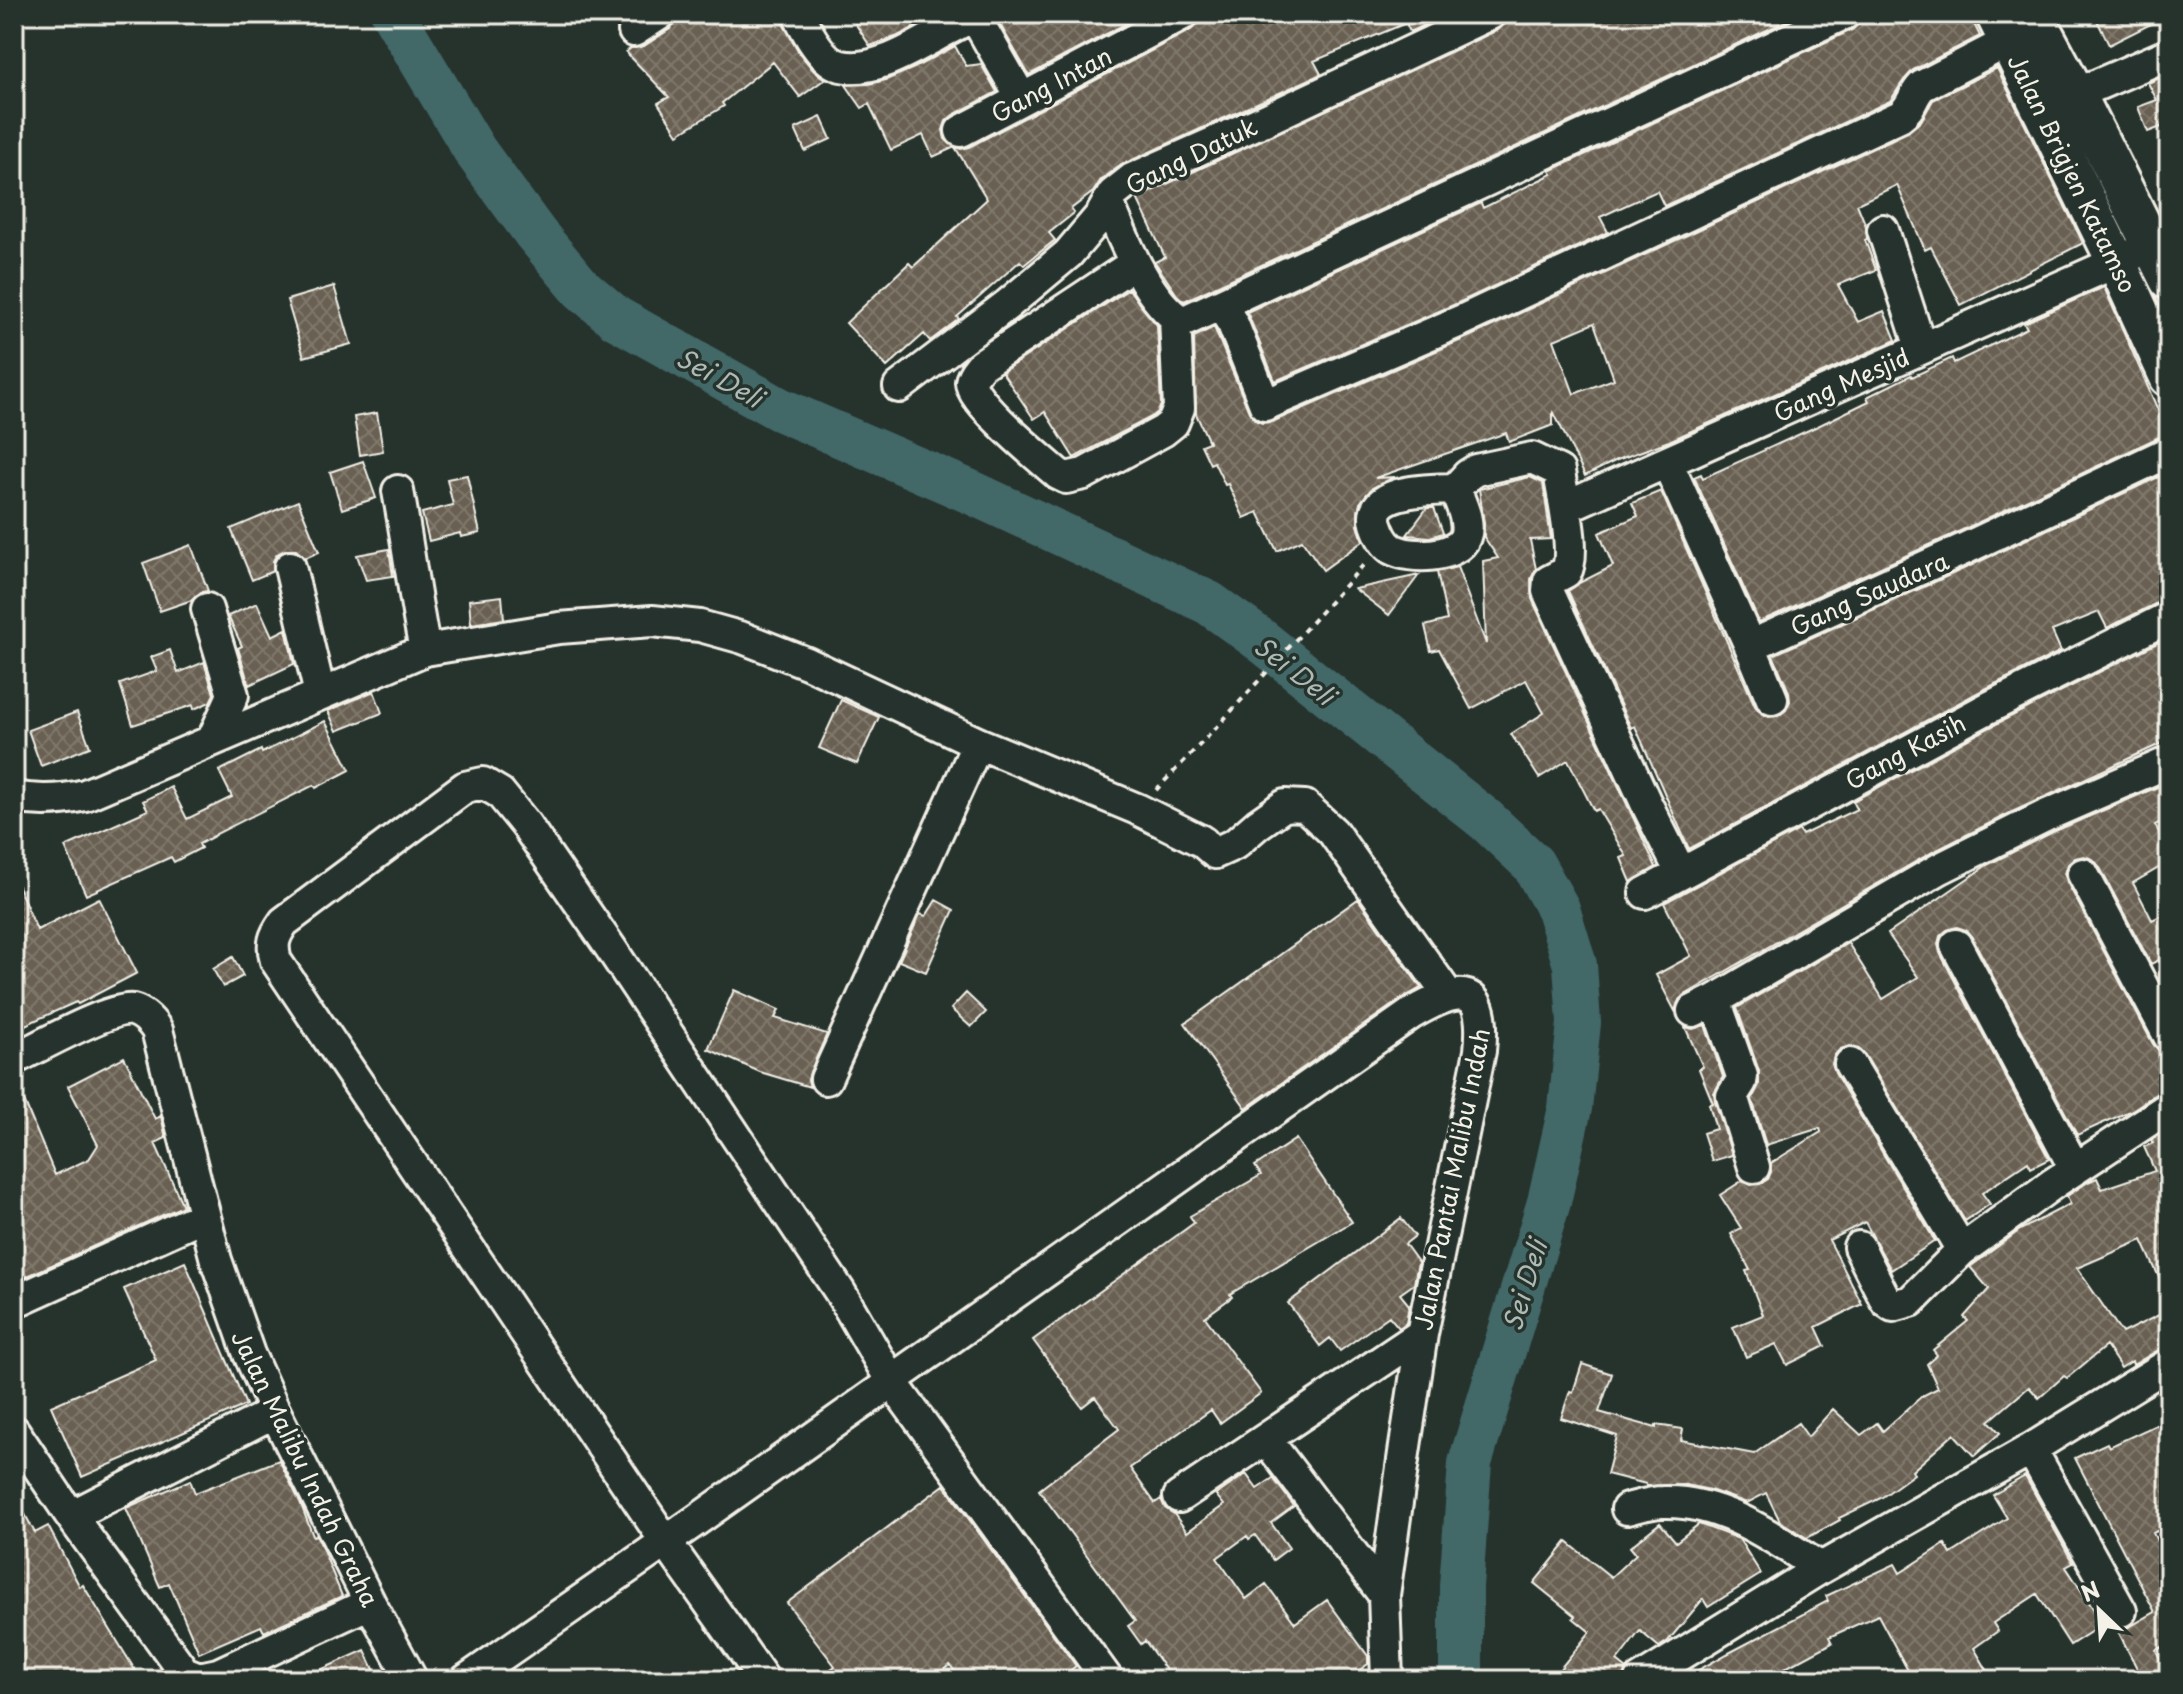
<svg xmlns="http://www.w3.org/2000/svg" width="2183" height="1694" font-family="'Playpen Sans',sans-serif">
	<style>
		.lines { fill: none; stroke-linecap: round; stroke-linejoin: round }
		.river { stroke: #436768; stroke-width: 44 }
		.building { fill: url(#building-cross-hatch); stroke: #f4f1e8; stroke-width: 2; fill-rule: evenodd }
		.minor-casing { stroke: #f4f1e8; stroke-width: 36 }
		.major-casing { stroke: #f4f1e8; stroke-width: 44 }
		.path { stroke: #f4f1e8; stroke-width: 4; stroke-dasharray: 6 6; stroke-linecap: butt }
		.minor { stroke: #26332d; stroke-width: 30 }
		.major { stroke: #26332d; stroke-width: 38 }
		.labels { text-anchor: middle; dominant-baseline: central; stroke-width: 7; stroke-linejoin: round; paint-order: stroke }
		.street-label { font-size: 24px; fill: #f4f1e8; stroke: #26332d }
		.water-label { font-size: 26px; font-style: italic; fill: #adbab5; stroke: #26332d }
	</style>
	<defs>
		<pattern id="building-cross-hatch" width="8" height="8" patternUnits="userSpaceOnUse" patternTransform="scale(2)"><rect width="8" height="8" fill="#696152"/><path d="M0 0l8 8M0 8l8-8" fill="none" stroke="#7f786b"/></pattern>
	</defs>
	<rect width="100%" height="100%" fill="#26332d"/>
	<filter id="ink" filterUnits="userSpaceOnUse"><feTurbulence type="fractalNoise" baseFrequency=".0125" numOctaves="2"/><feDisplacementMap in="SourceGraphic" scale="16" xChannelSelector="R" yChannelSelector="G"/><feConvolveMatrix kernelMatrix="1 2 1 2 8 2 1 2 1" color-interpolation-filters="sRGB"/></filter>
	<g filter="url(#ink)">
		<g class="lines">
			<path class="river" d="M393,14L475,151L535,233L581,288L616,318L779,409L973,493L1209,603L1262,641L1486,820L1533,864L1558,909L1575,965L1579,1023L1570,1108L1549,1202L1470,1463L1461,1586V1680"/>
		</g>
		<path class="building" d="M687,14H780L782,22L800,54L814,71L825,79L800,97L773,62L722,103L724,106L678,134L658,103L669,97L626,52L631,48L644,46L670,29L676,21Z
			M849,14H929L932,18L898,36L870,46Z
			M994,14H1144L1029,75Z
			M1201,14H1448L1410,32L1406,23L1314,61L1321,74L1121,165L1101,180L1093,192L1071,209L1074,213L1049,233L1055,240L1024,265L1020,261L957,317L959,319L930,341L924,334L887,367L846,323L909,263L913,267L987,199L955,147L961,149L969,147L1191,30L1199,23Z
			M1508,14H1801L1184,301L1177,295L1155,262L1165,257L1137,198L1498,30L1505,24Z
			M1862,14H1969L1980,36L1913,70L1904,80L1890,101L1664,206L1657,191L1600,217L1608,232L1458,303L1275,381L1247,312L1481,203L1483,208L1552,174L1550,171L1852,30L1859,24Z
			M2094,14H2169V15L2109,45Z
			M955,46L966,66L981,64L997,92L953,115L946,121L943,130L945,139L955,147L933,157L923,135L891,150L869,104L862,108L846,85L869,84L886,80L914,68Z
			M1997,68L2083,243L1961,305L1931,247L1925,250L1897,185L1857,204L1866,226L1867,239L1865,240L1876,270L1838,285L1858,322L1884,311L1896,340L1669,441L1617,460L1585,476L1553,411V425L1509,442L1506,433L1375,478L1395,477L1372,488L1360,503L1358,513V525L1363,541L1323,570L1302,540L1277,551L1258,512L1244,518L1228,484L1225,485L1214,462L1210,464L1201,445L1209,442L1196,414L1194,337L1214,327L1249,412L1255,420L1262,423L1272,422L1473,335L1908,132L1921,121L1933,100ZM1594,323L1614,379L1574,394L1554,340Z
			M2169,74V124L2148,132L2138,107L2157,100L2148,83Z
			M821,117L831,139L805,151L795,129Z
			M334,286L351,344L304,357L287,300Z
			M2104,287L2161,417L2169,413V434L2161,436L1956,533L1759,622L1694,477L1701,474L1703,478L1822,424L1869,401L1867,397L1911,375L1912,377L1952,358L1954,363L2027,328L2024,323Z
			M1129,289L1140,305L1157,325L1161,405L1158,412L1153,416L1074,458L1045,412L1034,419L1002,372Z
			M377,413L383,451L360,455L354,417Z
			M363,461L376,498L342,509L330,472Z
			M2169,472V599L2161,601L2107,628L2099,612L2052,631L2061,651L1979,692L1689,849L1635,726L1631,728L1568,591L1579,583L1613,566L1599,533L1638,516L1632,503L1661,491L1755,706L1762,714L1769,717L1778,716L1786,710L1790,701L1789,692L1773,655L1972,565Z
			M467,475L480,533L461,537L460,533L429,541L422,513L453,505L447,479Z
			M1530,477L1543,483L1551,539L1530,540L1536,569L1531,579L1532,599L1656,867L1631,882L1621,858L1626,856L1598,809L1594,811L1568,760L1539,778L1511,734L1544,713L1526,680L1471,709L1439,649L1431,651L1425,626L1447,620L1437,572L1457,567L1486,644L1483,561L1498,558L1484,537V523L1479,489Z
			M298,501L319,552L305,558L296,550H285L277,554L273,561V571L252,580L231,529Z
			M1427,508H1434L1443,533L1430,537L1407,535Z
			M191,545L208,591L201,592L192,600L160,611L143,563Z
			M389,549L393,576L366,580L357,555Z
			M1419,575L1389,615L1355,589Z
			M502,596L504,619L471,624L469,600Z
			M257,603L272,636L286,629L294,664L249,685L238,648L242,646L228,616Z
			M2169,637V740L2012,812L1931,853L1685,995L1678,1002L1675,1011L1656,975L1691,956L1664,903L1799,830L1802,835L1857,809L1853,801L1996,724Z
			M170,650L178,673L204,662L214,694L210,702L194,709L193,705L133,725L120,684L157,671L151,657Z
			M374,691L382,713L337,731L328,711Z
			M841,700L879,717L857,764L819,748Z
			M77,712L90,747L41,766L28,730Z
			M325,721L350,770L316,788L314,785L216,834V835L199,844L201,848L174,862L171,857L86,895L65,847L148,810L143,801L171,787L187,819L232,797L219,771L261,750L262,753Z
			M2169,782V818L2155,825L2169,851V862L2133,883L2152,920L2169,912V955L2151,964L2099,866L2093,859L2084,856L2075,858L2068,864L2065,874L2067,882L2153,1044L2159,1051L2169,1056V1089L2159,1092L2132,1110L2077,1135L1972,937L1966,930L1957,927L1947,930L1940,936L1938,944L1940,953L2049,1159L2031,1168L2028,1162L1982,1193L1990,1204L1965,1221L1865,1055L1859,1049L1850,1046L1840,1049L1834,1056L1832,1064L1835,1073L1935,1241L1891,1270L1865,1222L1829,1240L1862,1304L1816,1327L1825,1346L1787,1365L1776,1344L1746,1357L1733,1327L1763,1315L1746,1271L1750,1270L1731,1234L1741,1228L1720,1195L1742,1181L1751,1185L1760,1184L1768,1179L1771,1172V1163L1821,1132L1820,1128L1766,1145L1752,1099L1759,1085V1071L1737,1008L1848,943L1883,999L1918,977L1888,934L1987,865L2053,832Z
			M14,877L37,930L99,898L137,973L78,1004L76,1002L14,1030Z
			M1358,899L1421,988L1401,999L1246,1108L1185,1023Z
			M936,900L954,910L926,972L899,961L920,914L926,916Z
			M233,957L243,976L223,987L213,969Z
			M734,990L779,1010L775,1018L827,1034L810,1072L808,1080L810,1087L760,1072L708,1049Z
			M966,993L986,1012L971,1027L951,1009Z
			M1705,1025L1723,1077L1714,1093L1715,1101L1732,1155L1712,1161L1703,1133L1716,1129L1709,1104L1713,1103L1699,1069L1703,1067L1685,1027L1693,1029Z
			M124,1057L155,1119L161,1116L166,1138L155,1143L183,1206L14,1282V1077L55,1175L89,1159L98,1145L68,1086Z
			M2166,1130L2169,1136V1299L2142,1240L2077,1268L2122,1333L2169,1310V1346L2160,1349L2133,1365L2132,1361L2121,1368L2106,1346L2067,1378L2064,1376L2039,1398L2029,1387L1989,1421L2000,1433L1974,1456L1954,1434L1912,1471L1914,1474L1881,1498L1839,1518L1840,1520L1807,1538L1780,1521L1766,1493L1747,1503L1710,1490L1686,1485L1646,1486V1484L1607,1474L1617,1436L1561,1418L1570,1391L1573,1392L1582,1364L1612,1374L1599,1412L1656,1428V1425L1683,1429L1681,1440L1754,1454L1798,1423L1808,1437L1833,1409L1861,1435L1877,1423L1883,1431L1922,1396L1938,1388L1927,1364L1937,1355L1933,1350L1968,1321L1964,1317L1989,1289L1970,1267L2020,1230L2070,1204L2067,1196L2088,1182L2097,1178L2102,1189L2155,1171L2144,1147L2153,1143L2151,1140Z
			M1296,1139L1352,1222L1230,1294L1232,1297L1205,1317L1261,1393L1220,1423L1211,1410L1130,1468L1155,1503L1161,1499L1165,1508L1174,1514L1187,1532L1224,1505L1216,1495L1246,1474L1257,1489L1273,1478L1294,1506L1271,1523L1289,1548L1273,1560L1255,1535L1249,1539L1247,1536L1217,1558L1246,1599L1266,1584L1295,1623L1327,1600L1368,1656V1664L1346,1680H1173L1145,1641L1141,1644L1128,1626L1135,1621L1039,1490L1119,1429L1095,1397L1082,1407L1033,1340L1194,1223L1190,1216L1261,1175L1255,1166Z
			M1401,1218L1415,1236L1405,1244L1418,1262L1414,1284L1400,1294L1409,1305L1406,1323L1399,1328L1389,1316L1340,1351L1330,1338L1320,1346L1288,1303Z
			M185,1262L246,1405L82,1477L51,1406L156,1360L124,1289Z
			M2158,1424L2169,1446V1525L2153,1533L2169,1564V1644L2156,1650L2169,1680H2143L2118,1631L2129,1627L2155,1612L2075,1458L2107,1443L2109,1447Z
			M279,1460L300,1502L313,1536L316,1535L319,1540L342,1596L264,1632L261,1626L199,1653L169,1583L160,1587L126,1508L190,1480L195,1493Z
			M2025,1476L2073,1563L2066,1567L2103,1624L2070,1645L2037,1594L1993,1623L1998,1631L1974,1648L1993,1680H1913L1878,1615L1829,1637L1832,1643L1763,1680H1681L1727,1654L1828,1601L1826,1596L1895,1564L1900,1573L1945,1544L1951,1554L2007,1518L1993,1495Z
			M944,1485L1076,1666L1057,1680H961L950,1665L930,1680H816L835,1666L787,1603Z
			M14,1494L35,1533L48,1526L80,1587L83,1585L141,1680H14Z
			M1660,1523L1676,1542L1699,1524L1739,1539L1761,1574L1708,1607L1703,1599L1668,1641L1659,1647L1640,1631L1617,1661L1627,1669L1622,1680H1551L1590,1632L1573,1618L1575,1616L1534,1583L1567,1542L1611,1577L1636,1554L1630,1547Z
			M365,1650L379,1680H298Z"/>
		<g class="lines">
			<defs>
				<path id="minor" d="M798,14C806,30 822,62 841,66C875,73 913,48 941,33C952,27 966,21 973,14
					M974,15L1022,99
					M634,31L660,14
					M2076,94L2169,54
					M961,131L1183,14
					M1108,202C1122,236 1145,294 1175,317L1179,408L1173,423L1163,431L1084,474L1066,478L1058,474C1041,459 970,401 971,382C972,375 977,370 981,365L1135,263
					M1883,230L1921,348
					M1221,305L1233,324L1265,405L1465,319L1900,116C1913,107 1911,97 1922,86L2009,41
					M1176,325L1844,14
					M899,387L1007,305L1068,254L1101,215L1113,194L1132,179L1267,119L1490,14
					M1667,462L1750,646L1964,549L2169,452
					M1455,489C1434,490 1366,488 1376,524C1379,533 1384,544 1392,549C1410,559 1457,558 1465,537C1471,522 1460,502 1455,489L1468,475L1476,470L1532,458L1559,471C1562,495 1577,553 1566,572L1549,581L1548,591L1646,803L1681,873
					M398,491C408,544 414,597 425,650
					M1566,507L2134,254
					M290,567L320,694
					M207,609L233,695L212,741
					M1750,646L1772,699
					M14,797C39,802 60,801 85,795L425,650L559,628L652,621L700,626L743,638L807,663L978,743L1137,809L1203,842
					M1200,840L1215,853L1235,844L1258,824L1285,805L1305,806L1333,832L1448,995
					M2083,874L2169,1036
					M1645,893L1988,708L2169,617
					M1956,945L2075,1169
					M1715,1000L1742,1076L1741,1082L1732,1096L1754,1167
					M1693,1011L1715,1000L1939,869L2045,816L2169,762
					M14,1059C37,1048 111,1006 133,1010C144,1013 151,1021 157,1030L216,1260L249,1354L275,1412L370,1603L412,1680
					M1850,1064L1962,1250
					M826,1079L978,743
					M1859,1247L1886,1301L1893,1306L1911,1301L1962,1250L2054,1183L2169,1107
					M14,1302L204,1216
					M14,1431L71,1516L184,1672L199,1678L218,1674L370,1603
					M1266,1439L1384,1595
					M2031,1449L2121,1611
					M1179,1497L1422,1334
					M1627,1509C1639,1506 1651,1502 1663,1502C1723,1500 1773,1538 1821,1568
					M71,1516L275,1412
					M466,1680L697,1520L892,1382L903,1372L1411,1014C1461,985 1487,982 1480,1051L1422,1334L1404,1453L1384,1595L1387,1680
					M764,1680L666,1542L276,961C271,944 274,936 284,922L465,787L483,783L500,793L526,825L610,947L840,1292L892,1382L1108,1680
					M1640,1680L1821,1568L2031,1449L2169,1364"/>
				<path id="major" d="M1995,14L2116,261L2169,377
					M2033,14L2076,94L2169,280"/>
			</defs>
			<use href="#minor" class="minor-casing"/>
			<use href="#major" class="major-casing"/>
			<path class="path" d="M1156,790L1216,728L1367,561"/>
			<use href="#minor" class="minor"/>
			<use href="#major" class="major"/>
		</g>
	</g>
	<g class="labels">
		<g class="street-label">
			<text transform="translate(1051 84) rotate(-28)">Gang Intan</text>
			<text transform="translate(1191 155) rotate(-26)">Gang Datuk</text>
			<text transform="translate(2073 173) rotate(64)">Jalan Brigjen Katamso</text>
			<text transform="translate(1841 384) rotate(-24)">Gang Mesjid</text>
			<text transform="translate(1869 593) rotate(-24)">Gang Saudara</text>
			<text transform="translate(1905 751) rotate(-28)">Gang Kasih</text>
			<text transform="translate(1451 1179) rotate(-79)">Jalan Pantai Malibu Indah</text>
			<text transform="translate(306 1468) rotate(64)">Jalan Malibu Indah Graha</text>
		</g>
		<g class="water-label">
			<text transform="translate(720 377) rotate(29)">Sei Deli</text>
			<text transform="translate(1295 670) rotate(38)">Sei Deli</text>
			<text transform="translate(1524 1285) rotate(-73)">Sei Deli</text>
		</g>
	</g>
	<rect width="2183" height="1694" fill="none" stroke="#26332d" stroke-width="48"/>
	<rect x="24" y="24" width="2135" height="1646" fill="none" stroke="#f4f1e8" stroke-width="3" filter="url(#ink)"/>
	<g transform="translate(2099 1610) rotate(335)" stroke="#26332d" stroke-width="6" paint-order="stroke">
	<path d="M0-6L14 30L0 20L-14 30Z" fill="#f4f1e8"/>
	<text y="-12" font-size="22" font-weight="bold" text-anchor="middle" fill="#f4f1e8">N</text>
	</g>
</svg>
